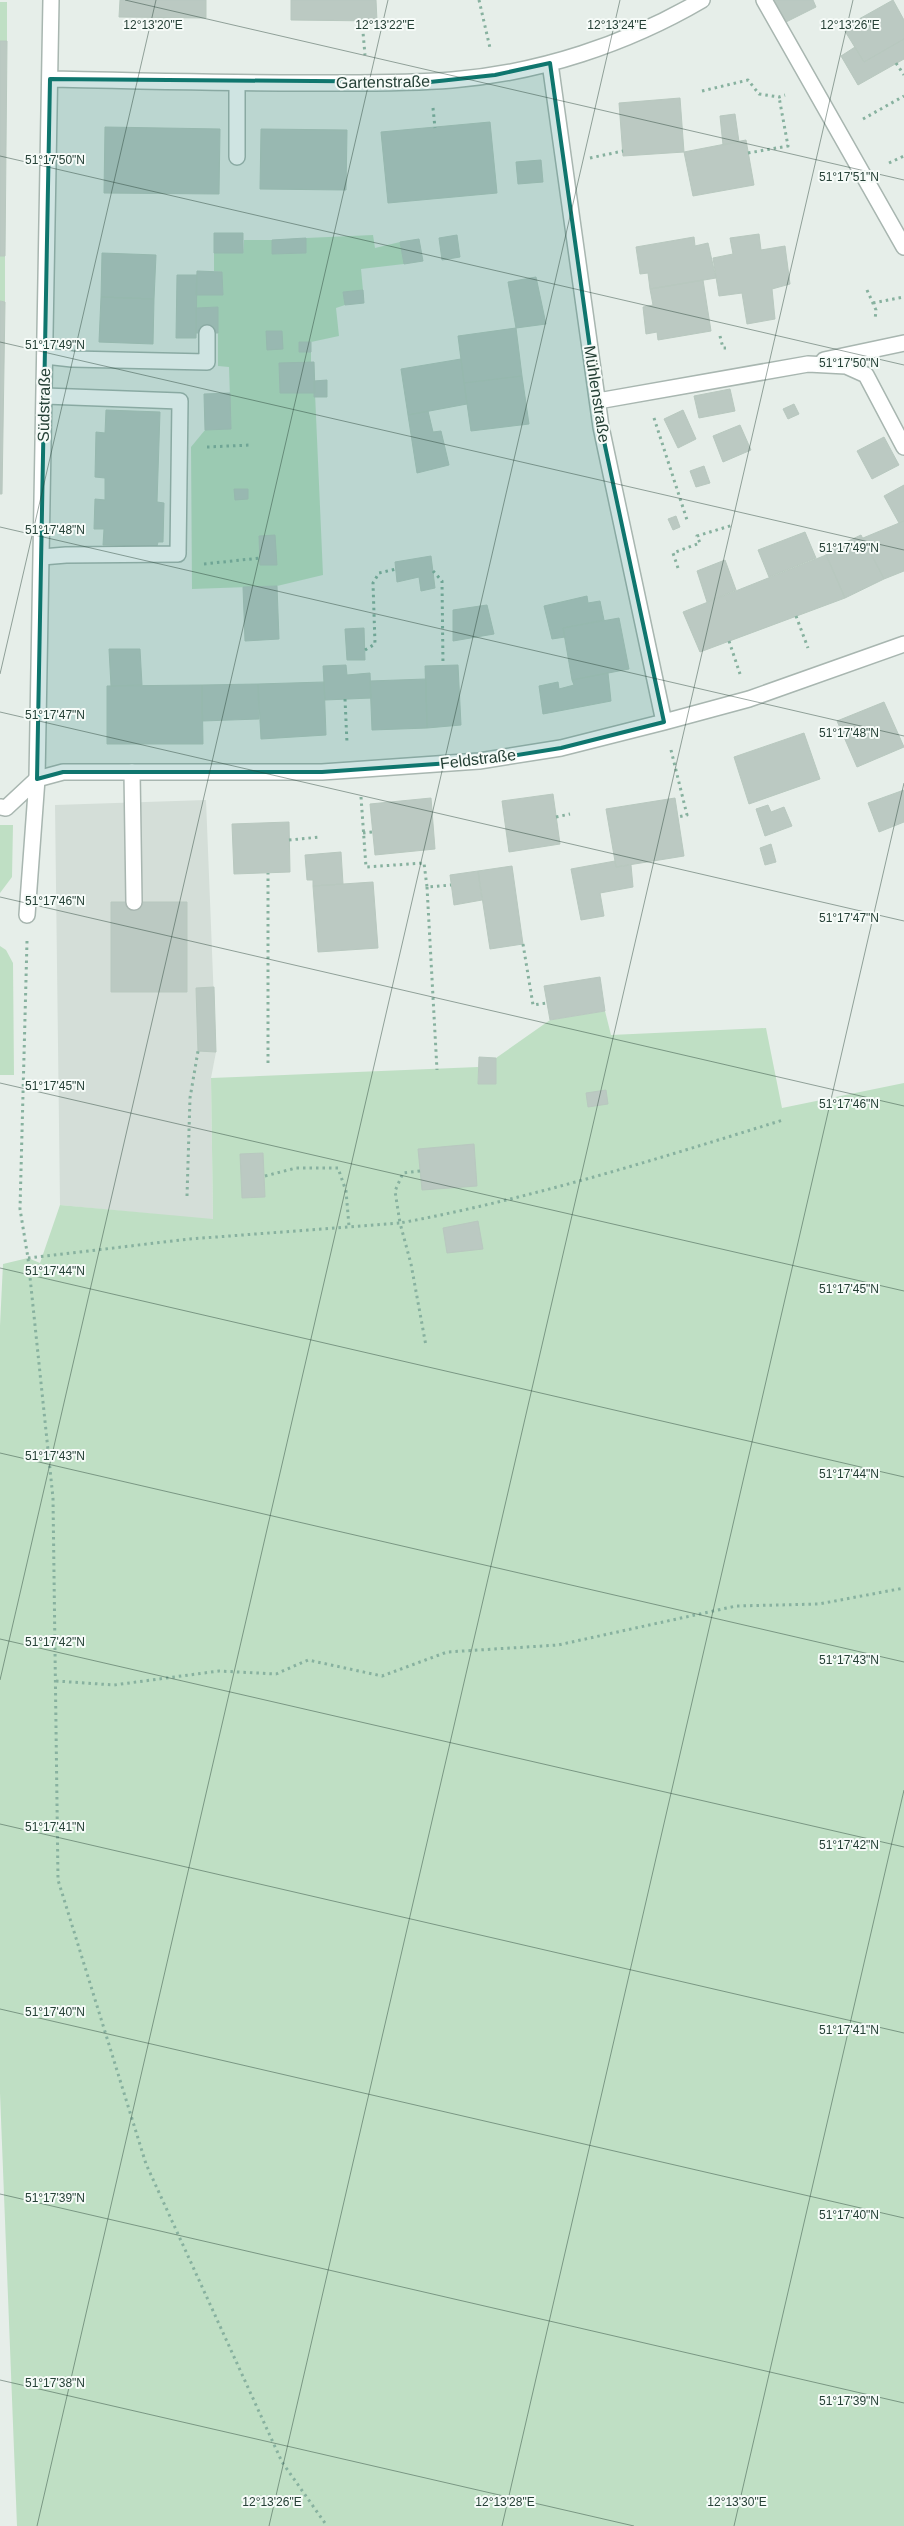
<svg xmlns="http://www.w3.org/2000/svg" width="904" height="2526" font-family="Helvetica,sans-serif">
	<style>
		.built { fill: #d4ded8 }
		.green { fill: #bfdfc4 }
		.building { fill: #bbc9c2; stroke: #b8c8bf }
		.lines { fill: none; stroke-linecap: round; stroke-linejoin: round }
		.service-casing { stroke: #a8b6b0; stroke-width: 18 }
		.minor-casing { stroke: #a8b6b0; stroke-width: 18 }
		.path { stroke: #87b19f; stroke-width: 3; stroke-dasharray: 2.5 4; stroke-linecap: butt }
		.service { stroke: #fff; stroke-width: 15 }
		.minor { stroke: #fff; stroke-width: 15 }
		.marked { fill: #0f766e; fill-opacity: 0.2; stroke: #0f766e; stroke-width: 4; stroke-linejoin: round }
		.ticks { fill: none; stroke: #254036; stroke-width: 1; stroke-opacity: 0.45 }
		.labels { text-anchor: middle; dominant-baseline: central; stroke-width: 4; stroke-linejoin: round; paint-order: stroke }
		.street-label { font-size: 16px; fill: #254036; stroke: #f6fbf8 }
		.ticks-label { font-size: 12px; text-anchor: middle; fill: #254036; stroke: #f6fbf8; stroke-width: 4; stroke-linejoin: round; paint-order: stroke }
	</style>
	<rect width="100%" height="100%" fill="#e6eee9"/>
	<path class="built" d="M206,800L216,1052L211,1078L213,1220L60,1205L55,805Z"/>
	<path class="green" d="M0,2H7V41H0Z
		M373,235L375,248L400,242L404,264L361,269L363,290L343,292L345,305L336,308L339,336L311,342V363H279L280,393H315L323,575L277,586L192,589L191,447L205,430L231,429L229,367L218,366V307L196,308V295H223L222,272L214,271V253H243L244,240H272V254L306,253V238Z
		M0,256H5V302L0,301Z
		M0,825H13L12,877L0,893Z
		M0,946L6,950L13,963L14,1075H0Z
		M605,1011L611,1035L766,1028L782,1108L904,1083V2526H17L0,2093V1326L3,1264L28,1258L40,1263L60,1205L213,1219L211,1078L478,1067V1084H496V1058L550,1020Z"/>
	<path class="building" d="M120,0H206V18L119,17Z
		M291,0H376L377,21L291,20Z
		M772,0H813L816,7L784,23Z
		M893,0L904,20V39L864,62L843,28Z
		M904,39V59L858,85L841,56L855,47L864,62Z
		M0,41H7L5,256H0Z
		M680,98L684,152L623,156L619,103Z
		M735,114L739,142L723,145L720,116Z
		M490,122L497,193L388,203L381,132Z
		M105,127L220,129L219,194L104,193Z
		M261,129L347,130L346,190L260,189Z
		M746,140L754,185L693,196L684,152Z
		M541,160L543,182L518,184L516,162Z
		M214,233H243V253H214Z
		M759,234L761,250L785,246L790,284L772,289L775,319L747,324L742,293L719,296L713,258L733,254L730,238Z
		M457,235L460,257L442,260L439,238Z
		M694,237L695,246L708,243L716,278L650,289L648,273L640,274L636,247Z
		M306,238V253L272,254V240Z
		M419,239L423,261L404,264L400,242Z
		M102,253L156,255L154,299L101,297Z
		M197,271L222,272L223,295H196Z
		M177,275H197L196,338H176Z
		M536,277L546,324L516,328L508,282Z
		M703,280L711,331L658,340L657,332L646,334L643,307L653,305L650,289Z
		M363,290L364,303L345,305L343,292Z
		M101,297L154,299L153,344L99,342Z
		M0,301L5,302L2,494H0Z
		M218,307V333H196V308Z
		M516,328L522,376L464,383L458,336Z
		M266,331H282L283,349L267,350Z
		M299,342H311V352H299Z
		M461,359L467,404L408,415L401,369Z
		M314,362L315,393H280L279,363Z
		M522,376L529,424L471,431L464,383Z
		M327,380V397H314V381Z
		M730,389L735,411L699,418L694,396Z
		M230,393L231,429L205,430L204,394Z
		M794,404L799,414L788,419L783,409Z
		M106,410L160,412L157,502L164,503L163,542H158L157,546L103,545L104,529H94L95,499L105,500V478L95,477L96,432L105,433Z
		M683,410L696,439L678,448L664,419Z
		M428,411L433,432L441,431L449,465L417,473L408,415Z
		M740,425L751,450L723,462L713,436Z
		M884,437L899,465L872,479L857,451Z
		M704,466L710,483L696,487L690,471Z
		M904,485V521L899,523L884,496Z
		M234,489H248V499L235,500Z
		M676,516L680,527L673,530L668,519Z
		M904,521V571L884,579L863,538Z
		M805,532L816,558L769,577L758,550Z
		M275,535L277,565H260L259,536Z
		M861,535L884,579L845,598L825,552Z
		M826,555L845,598L700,652L683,612Z
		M431,556L435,588L421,591L419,577L397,582L395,562Z
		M725,560L736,590L707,602L697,571Z
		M277,586L279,639L245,641L243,587Z
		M587,596L588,603L600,601L604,620L563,628L565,637L552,639L544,606Z
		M487,605L494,634L453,641V610Z
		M619,618L629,669L572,680L563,628Z
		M364,628L365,660H347L345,629Z
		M109,649H140L142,685L111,686Z
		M346,665L347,675L370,673L371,698L325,700L323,666Z
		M458,665L461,725L427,728L425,666Z
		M608,673L611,701L543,714L539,686L558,682L559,689L574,685L572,680Z
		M426,679L427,728L372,730L370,681Z
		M324,682L326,735L261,739L258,684Z
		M258,684L259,719L202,721V685Z
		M202,685L203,744H107V686Z
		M884,702L904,747L857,767L837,721Z
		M804,733L820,779L749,804L734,757Z
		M904,790V822L879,832L868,803Z
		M553,794L560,844L509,852L502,801Z
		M431,798L435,849L375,855L370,804Z
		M675,798L684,856L616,867L606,809Z
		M768,805L771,812L784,807L792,826L765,836L756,809Z
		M289,822L290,872L234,874L232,824Z
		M771,844L776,862L765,865L760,848Z
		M341,852L343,884L313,886V880H307L305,855Z
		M615,861L616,867L631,865L633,887L600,893L604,916L581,920L571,869Z
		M512,866L523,944L490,949L478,871Z
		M478,871L482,900L454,905L450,875Z
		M373,882L378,948L318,952L313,886Z
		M111,902H187V992H111Z
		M600,977L605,1011L550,1020L544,986Z
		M214,987L216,1052L198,1051L196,988Z
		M479,1057L496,1058V1084H478Z
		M606,1090L608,1104L588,1107L586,1093Z
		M474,1144L477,1186L422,1190L418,1149Z
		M263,1153L265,1197L242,1198L240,1154Z
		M478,1221L483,1249L447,1253L443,1228Z"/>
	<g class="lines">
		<defs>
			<path id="service" d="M237,157V83
				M45,356L72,359L207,362V333
				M42,557L66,555L178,554L180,401L45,396
				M132,772L134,902
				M0,807L6,808L37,779
				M27,915L37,779"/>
			<path id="minor" d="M51,0L37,779L63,772H322L479,761L561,748L664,722L749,699L904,644
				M764,0L904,247
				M550,63L601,427L664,722
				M50,79C135,81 219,83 304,83C353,83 403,84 452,80C539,73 627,44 702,0
				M824,360L904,343
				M598,401L808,364L846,366L866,375L904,447"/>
		</defs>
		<use href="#service" class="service-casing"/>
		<use href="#minor" class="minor-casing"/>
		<path class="path" d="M479,0L490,48
			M362,21L365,55
			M896,63L904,75
			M702,91L748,80L759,94L779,97L785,95
			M433,108L435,128
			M863,119L904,96
			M748,153L788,146L779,97
			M590,158L623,151
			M889,163L904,156
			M867,290L876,310L875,320
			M873,303L904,297
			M720,336L723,348H726
			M654,418L687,520
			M207,447L251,445
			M204,564L260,558
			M678,568L673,553L700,543L697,536L733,525
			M433,571L442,581L443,665
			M796,616L808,648
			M729,641L740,674
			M365,650L375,644L373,583L379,573L396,569
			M345,699L347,743
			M671,750L687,815L678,817
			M361,797L366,867L424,863L427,887L451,885
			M556,817L570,814
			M363,833L372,832
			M289,840L320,837
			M427,887L437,1070
			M27,941L20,1209L28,1258L53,1498L58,1880L146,2164L282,2462L327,2526
			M523,944L533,1005L547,1003
			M268,1063V873
			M420,1171L403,1173L395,1191L400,1223C530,1199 657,1159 783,1120
			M265,1176L296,1168H338L346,1191L349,1226
			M187,1196L190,1098L198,1051
			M28,1258L190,1239L400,1223L411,1264L426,1346
			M56,1681L114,1685L219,1671L276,1674L308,1660L382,1676L447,1652L558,1645L736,1606L819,1604L904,1588"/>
		<use href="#service" class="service"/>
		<use href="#minor" class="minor"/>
	</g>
	<path class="marked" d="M550,63L601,427L664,722L561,748L479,761L322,772H63L37,779L50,79L430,82L495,75Z"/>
	<path class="ticks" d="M125,0L904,180M0,156L904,365M0,342L904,550M0,527L904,736M0,674L156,0M0,712L904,921M0,897L904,1106M0,1083L904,1291M0,1268L904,1477M0,1453L904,1662M0,1639L904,1847M0,1680L388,0M0,1824L904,2033M0,2009L904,2218M0,2194L904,2403M0,2380L634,2526M37,2526L620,0M269,2526L853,0M502,2526L904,783M734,2526L904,1790"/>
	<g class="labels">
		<g class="street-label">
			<text transform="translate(383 82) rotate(-1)">Gartenstraße</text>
			<text transform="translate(597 394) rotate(81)">Mühlenstraße</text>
			<text transform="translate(44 405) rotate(-89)">Südstraße</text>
			<text transform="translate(478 759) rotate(-7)">Feldstraße</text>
		</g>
	</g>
	<g class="ticks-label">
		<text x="153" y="29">12°13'20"E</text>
		<text x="385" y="29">12°13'22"E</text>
		<text x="617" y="29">12°13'24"E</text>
		<text x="850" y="29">12°13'26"E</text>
		<text x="55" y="164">51°17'50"N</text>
		<text x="849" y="181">51°17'51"N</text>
		<text x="55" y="349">51°17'49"N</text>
		<text x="849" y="367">51°17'50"N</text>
		<text x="55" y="534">51°17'48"N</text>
		<text x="849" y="552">51°17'49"N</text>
		<text x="55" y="719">51°17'47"N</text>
		<text x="849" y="737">51°17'48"N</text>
		<text x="55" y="905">51°17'46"N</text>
		<text x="849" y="922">51°17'47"N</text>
		<text x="55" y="1090">51°17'45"N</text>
		<text x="849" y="1108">51°17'46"N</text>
		<text x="55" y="1275">51°17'44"N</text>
		<text x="849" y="1293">51°17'45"N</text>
		<text x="55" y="1460">51°17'43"N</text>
		<text x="849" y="1478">51°17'44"N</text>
		<text x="55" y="1646">51°17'42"N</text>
		<text x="849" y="1664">51°17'43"N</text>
		<text x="55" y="1831">51°17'41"N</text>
		<text x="849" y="1849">51°17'42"N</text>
		<text x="55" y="2016">51°17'40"N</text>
		<text x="849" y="2034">51°17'41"N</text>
		<text x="55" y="2202">51°17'39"N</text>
		<text x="849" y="2219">51°17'40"N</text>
		<text x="55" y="2387">51°17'38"N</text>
		<text x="849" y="2405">51°17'39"N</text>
		<text x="272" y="2506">12°13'26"E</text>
		<text x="505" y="2506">12°13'28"E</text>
		<text x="737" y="2506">12°13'30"E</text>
	</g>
</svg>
